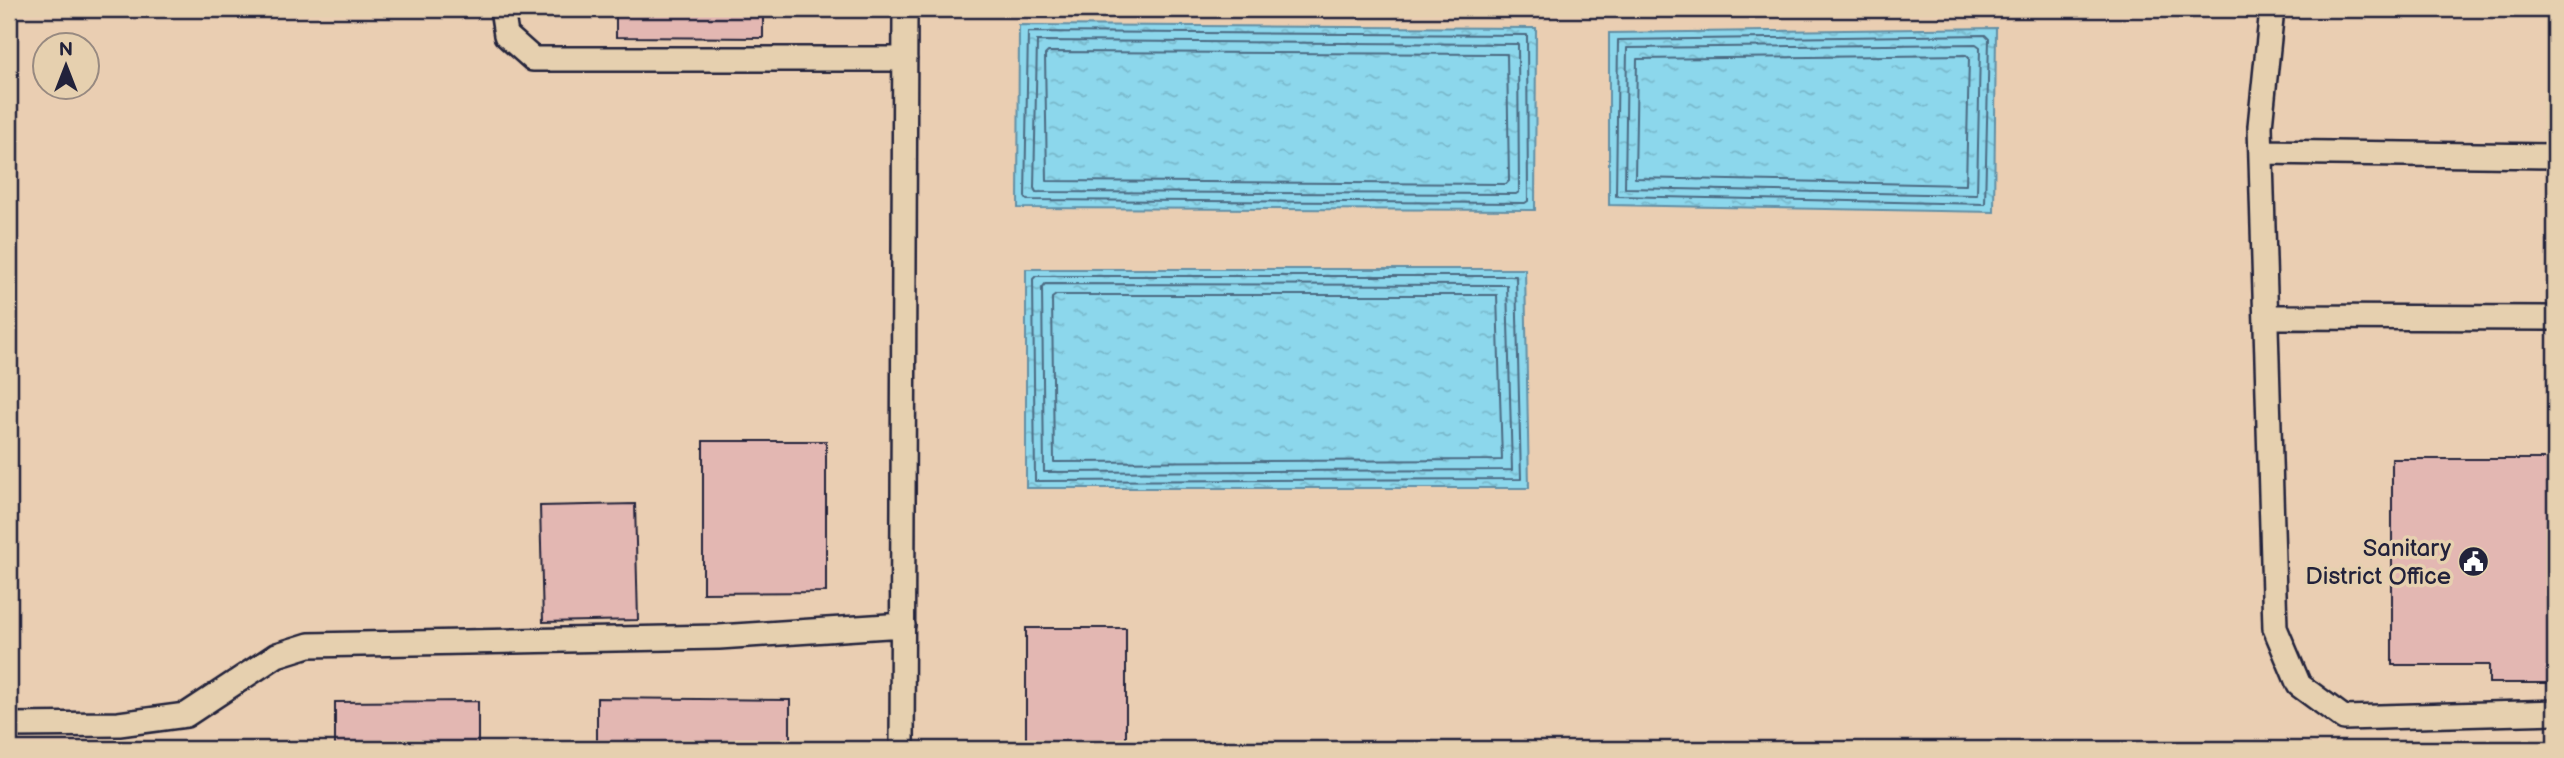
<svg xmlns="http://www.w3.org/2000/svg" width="2564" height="758" font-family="'Balsamiq Sans',sans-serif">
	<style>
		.water { fill: url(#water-ripples); stroke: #628fa5; stroke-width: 2 }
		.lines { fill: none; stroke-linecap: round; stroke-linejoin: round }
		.shore { stroke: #4c6a82; stroke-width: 2 }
		.building { fill: #e3b7b2; stroke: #22223b; stroke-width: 2 }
		.lane-casing { stroke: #22223b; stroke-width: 28 }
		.lane { stroke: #e6d0af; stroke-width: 23 }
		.labels { text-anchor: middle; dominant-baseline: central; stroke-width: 7; stroke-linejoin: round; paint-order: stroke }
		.poi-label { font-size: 24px; fill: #22223b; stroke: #e6d0af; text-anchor: end }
	</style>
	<defs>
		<pattern id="water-ripples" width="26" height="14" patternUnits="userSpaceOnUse" patternTransform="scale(1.75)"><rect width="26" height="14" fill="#8cd7ec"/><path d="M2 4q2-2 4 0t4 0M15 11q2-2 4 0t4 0" fill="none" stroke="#78b8cb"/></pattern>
	</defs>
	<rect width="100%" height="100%" fill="#eaceb2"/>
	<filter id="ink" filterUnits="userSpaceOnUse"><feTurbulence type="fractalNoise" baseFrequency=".0143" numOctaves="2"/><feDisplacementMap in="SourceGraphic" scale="14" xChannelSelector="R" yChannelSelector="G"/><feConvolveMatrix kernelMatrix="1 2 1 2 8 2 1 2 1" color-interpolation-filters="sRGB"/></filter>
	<g filter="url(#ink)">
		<path class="water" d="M1019,25L1536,28L1535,210L1018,208Z
			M1996,28L1994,212L1609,205V33Z
			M1026,269H1525L1529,488H1026Z"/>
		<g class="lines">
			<path class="shore" d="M1028,32L1527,35L1528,201L1525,203L1027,200L1025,197Z
				M1985,35L1989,39L1985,204L1616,196L1618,40Z
				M1037,41L1518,44L1519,192L1516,194L1036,192L1034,188Z
				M1976,44L1980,47L1977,195L1625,188L1627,48Z
				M1048,52L1507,54L1509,181L1506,184L1047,181L1045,55Z
				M1966,55L1969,58L1966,185L1635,178L1637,59Z
				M1036,276H1516L1521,479L1035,481L1033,279Z
				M1045,284L1507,285L1512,470L1044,472L1042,288Z
				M1056,295H1497L1502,460L1054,462L1052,298Z"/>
		</g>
		<path class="building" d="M616,9H763V38L616,37Z
			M703,441H826V592L703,593Z
			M2392,459H2555V683H2489V665H2392Z
			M635,504L638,620L543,622L540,506Z
			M1026,628H1126V749H1026Z
			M597,698L790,700V749H597Z
			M478,701V749H335V702Z"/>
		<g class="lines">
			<defs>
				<path id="lane" d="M502,9L506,35L533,59H905
					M2272,9L2260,126L2275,628L2299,685L2344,718L2555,712
					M2261,152L2555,156
					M2268,317L2555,318
					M9,725L119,724L186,715L277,655L309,645L719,637L903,625
					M902,749L905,9"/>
			</defs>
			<use href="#lane" class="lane-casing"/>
			<use href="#lane" class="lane"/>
		</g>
	</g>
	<defs>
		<symbol id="civic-disc" viewBox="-11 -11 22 22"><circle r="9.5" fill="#22223b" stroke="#e6d0af"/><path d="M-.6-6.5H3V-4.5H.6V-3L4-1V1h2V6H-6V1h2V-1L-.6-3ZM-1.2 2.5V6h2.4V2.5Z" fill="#fff"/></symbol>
	</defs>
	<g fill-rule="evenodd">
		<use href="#civic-disc" x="2456" y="544" width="35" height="35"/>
	</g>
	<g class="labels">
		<g class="poi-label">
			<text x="2451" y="548">Sanitary<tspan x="2451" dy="28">District Office</tspan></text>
		</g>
	</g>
	<rect width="2564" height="758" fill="none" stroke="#e6d0af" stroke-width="35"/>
	<rect x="18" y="18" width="2529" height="723" fill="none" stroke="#22223b" stroke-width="2.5" filter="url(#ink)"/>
	<g transform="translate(66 66)"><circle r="33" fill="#e6d0af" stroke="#988a81" stroke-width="2"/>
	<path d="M0-5L12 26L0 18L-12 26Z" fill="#22223b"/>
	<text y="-10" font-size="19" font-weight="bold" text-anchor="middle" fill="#22223b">N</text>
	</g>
</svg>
